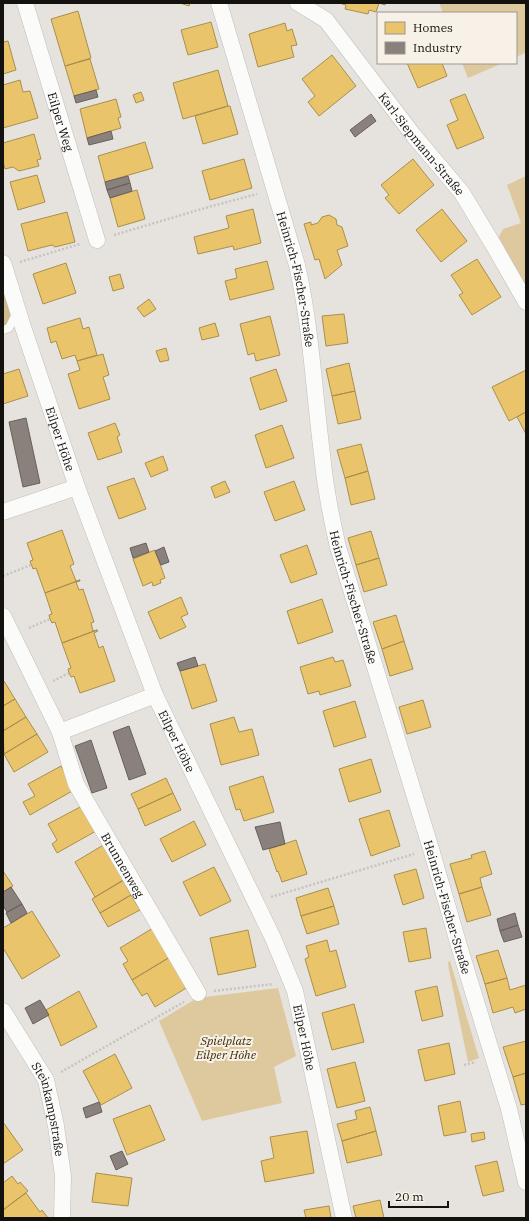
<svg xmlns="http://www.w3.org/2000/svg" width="529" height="1221" font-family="'IBM Plex Serif',serif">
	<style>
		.green { fill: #dec99e }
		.forest { fill: #d1ba8c }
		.homes { fill: #e9c46a; stroke: #a98f4e }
		.industry { fill: #8a817c; stroke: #67605b }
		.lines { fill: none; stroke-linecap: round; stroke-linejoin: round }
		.lane-casing { stroke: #c1bfbb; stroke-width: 9 }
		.street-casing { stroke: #c1bfbb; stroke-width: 17 }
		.path { stroke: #c5c4c2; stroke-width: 2.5; stroke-dasharray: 2 2; stroke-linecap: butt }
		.lane { stroke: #fbfbfa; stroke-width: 8 }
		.street { stroke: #fbfbfa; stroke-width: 16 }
		.labels { text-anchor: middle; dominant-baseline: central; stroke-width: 4; stroke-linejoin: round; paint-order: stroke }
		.street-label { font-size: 12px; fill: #14120e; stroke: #f7f1e7 }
		.park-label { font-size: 12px; font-style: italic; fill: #3d2d09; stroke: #f7f1e7 }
	</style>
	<rect width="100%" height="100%" fill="#e6e3de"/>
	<path class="green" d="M439,3H526V54L525,53L516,57V13H443Z
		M462,63H503L468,78Z
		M526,176V302L494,246L503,229L521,223L507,185Z
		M450,961L479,1058L468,1062L449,970L448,962Z
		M278,988L296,1056L274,1067L282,1103L202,1121L159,1021L197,998Z"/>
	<path class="forest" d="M3,263L18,310L3,330Z"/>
	<path class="homes" d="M180,3H190L189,6Z
		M339,3H386L385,5L379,3L376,12L369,10L368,14L345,9L346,5Z
		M78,11L91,58L65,66L51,19Z
		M211,22L218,47L188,55L181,30Z
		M285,23L287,31L292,29L297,45L291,46L294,57L258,67L249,34Z
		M8,41L16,70L3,74V42Z
		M332,55L356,86L319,116L308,102L315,96L302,79Z
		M90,59L99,89L74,96L65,66Z
		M407,63H442L447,76L418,88Z
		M218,70L228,106L183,119L173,83Z
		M20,80L23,92L30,91L38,118L3,128V85Z
		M141,92L144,100L136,103L133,95Z
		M465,94L484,138L457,149L447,125L458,120L450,100Z
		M116,99L121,117L118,118L121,128L87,138L80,109Z
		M228,106H230L238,134L203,144L195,116Z
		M34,134L41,159L37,160L39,166L19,171L13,167L5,169L3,161V143Z
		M145,142L153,168L105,182L98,156Z
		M244,159L252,188L210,200L202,171Z
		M413,159L434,185L399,214L385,198L389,195L381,185Z
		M37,175L45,202L18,210L10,182Z
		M137,190L145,219L118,227L110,198Z
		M253,209L261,243L234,250L233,246L198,254L194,237L229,228L226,216Z
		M442,209L467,241L441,262L416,230Z
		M67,212L75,242L55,247L52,245L28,251L21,224Z
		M329,215L336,219L337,225L342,227L348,246L337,250L342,265L325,279L319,259L315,260L304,224L311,222V225L318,223L322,217Z
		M477,259L501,297L472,315L459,295L463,293L451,275Z
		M267,261L274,289L230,300L225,281L237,278L235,269Z
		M66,263L76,293L43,304L33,274Z
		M120,274L124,288L113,291L109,277Z
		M149,299L156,309L144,317L137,308Z
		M344,314L348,343L326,346L322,316Z
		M270,316L280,355L256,361L254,353L248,355L240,324Z
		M80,318L83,329L89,327L97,355L77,361L75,355L62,359L56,341L51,343L47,328Z
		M215,323L219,336L202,340L199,328Z
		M166,348L169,360L160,362L156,351Z
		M103,354L109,375L103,377L110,399L79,409L68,374L80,370L77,361Z
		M349,363L355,391L332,396L326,369Z
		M19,369L28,396L3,404V374Z
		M276,369L287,401L260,410L250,378Z
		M526,370V412L509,421L492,387Z
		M355,391L361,419L338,424L332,396Z
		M526,412V434L517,417Z
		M115,423L120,435L117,437L122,452L98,460L88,433Z
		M282,425L294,458L266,468L255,435Z
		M361,444L368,471L345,478L337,450Z
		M163,456L168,470L151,477L145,463Z
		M368,471L375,499L351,505L345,478Z
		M134,478L146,509L119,519L107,487Z
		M225,481L230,492L215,498L211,487Z
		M294,481L305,510L275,521L264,492Z
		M62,530L74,564L70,566L76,581L80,580L45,593L36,568L33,569L30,561L33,560L27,543Z
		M371,531L379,558L356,565L348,538Z
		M307,545L317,574L291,583L280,555Z
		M155,550L165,578L160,580L161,583L153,586L152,582L143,586L133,559Z
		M379,558L387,585L364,592L356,565Z
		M80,580V581L76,582L79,590L83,589L94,622L91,623L93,631L97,630L62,643L55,622L52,623L50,619L49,615L52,614L45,593Z
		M181,597L188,614L181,617L186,627L160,639L148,612Z
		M322,599L333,632L298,644L287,611Z
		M396,615L404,641L382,649L373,622Z
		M97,630L98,631L94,633L99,648L103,646L115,681L80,693L74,676L71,677L69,673L68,669L71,668L62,643Z
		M404,641L413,669L390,676L382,649Z
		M333,657L335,662L343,660L351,686L320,695L319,691L308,694L300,667Z
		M205,664L217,701L192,709L180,671Z
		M4,681L15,699L3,706V682Z
		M15,699L26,717L3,731V706Z
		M423,700L431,727L407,734L399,707Z
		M355,701L366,737L334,747L323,711Z
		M26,717L37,734L4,754L3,731Z
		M234,717L239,732L252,729L259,755L221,765L210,724Z
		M37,734L48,752L14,772L4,754Z
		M371,759L381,792L349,802L339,769Z
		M61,766L74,790L30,815L23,802L35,796L28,784Z
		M263,776L274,812L244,821L240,809L236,810L229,787Z
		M166,778L173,793L138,809L131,794Z
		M173,793L181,810L145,826L138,809Z
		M82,806L96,831L57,853L52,844L57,840L48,824Z
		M389,810L400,846L371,856L359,819Z
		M194,821L206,845L172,862L160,839Z
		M296,840L307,874L282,882L278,871L277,872L269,849Z
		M105,844L126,879L95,897L75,862Z
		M485,851L492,874L480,878L482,887L459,894L450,864L472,858L471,855Z
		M214,867L231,901L200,916L183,882Z
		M416,869L424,898L403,905L394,875Z
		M3,871L13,886L3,892Z
		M123,880L131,895L100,913L92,899Z
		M482,887L491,915L467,922L459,894Z
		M328,888L334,906L301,916L296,898Z
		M131,895L140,910L108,927L100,913Z
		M334,906L339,924L307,934L301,916Z
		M32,911L60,956L22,979L3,948V928Z
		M153,928L170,957L132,980L123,964L128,961L120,948Z
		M426,928L431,958L409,962L403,932Z
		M248,930L256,967L218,975L210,938Z
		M327,940L330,952L336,950L346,987L316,996L305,959L309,957L306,946Z
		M498,950L507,978L485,984L476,956Z
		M170,957L188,987L155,1007L147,993L142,996L132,980Z
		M507,978L510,990L526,985V1009L515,1013L513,1007L493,1013L485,984Z
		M437,986L443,1016L422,1021L415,991Z
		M79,991L97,1027L61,1046L46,1010Z
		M354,1004L364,1042L332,1050L322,1013Z
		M526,1041V1073L513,1077L503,1047Z
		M449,1043L455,1074L425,1081L418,1050Z
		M115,1054L132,1088L101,1105L83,1071Z
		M355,1062L365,1101L337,1108L327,1069Z
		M526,1073V1104L521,1105L513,1077Z
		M460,1101L466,1132L444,1136L438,1106Z
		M150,1105L165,1140L127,1155L113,1119Z
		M370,1107L376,1131L342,1141L337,1124L357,1119L355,1111Z
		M3,1122L23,1150L3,1164Z
		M307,1131L314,1173L265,1182L261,1161L274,1158L270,1137Z
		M376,1131L382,1155L347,1163L342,1141Z
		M484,1132L485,1139L472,1142L471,1134Z
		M497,1161L504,1191L483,1196L475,1166Z
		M96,1173L132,1178L128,1206L92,1202Z
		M12,1176L18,1184L20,1182L28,1191L3,1210V1183Z
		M26,1193L40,1212L42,1210L48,1218H3V1210Z
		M380,1200L384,1218H356L353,1206Z
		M329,1206L331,1218H306L304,1210Z"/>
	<path class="industry" d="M96,90L98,97L76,103L74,96Z
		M371,114L376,121L355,137L350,130Z
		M111,131L113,139L89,145L87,138Z
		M128,176L130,183L107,190L105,182Z
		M130,183L132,191L110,198L107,190Z
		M26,418L40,483L23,487L9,422Z
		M146,543L149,552L133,558L130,548Z
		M164,547L169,562L161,565L155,551Z
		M195,657L198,666L180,671L177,663Z
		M129,726L146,774L129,780L113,732Z
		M91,740L107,788L92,793L75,746Z
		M280,822L285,844L263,850L255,827Z
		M11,887L22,904L7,912L3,906V892Z
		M22,904L27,913L11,923L6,913Z
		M515,913L518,925L500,931L497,919Z
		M518,925L522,937L504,942L500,931Z
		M40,1000L49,1015L33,1024L25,1008Z
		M99,1102L102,1112L86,1118L83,1108Z
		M122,1151L128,1164L116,1170L110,1156Z"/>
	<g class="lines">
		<defs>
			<path id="lane" d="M3,330L9,328L17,312"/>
			<g id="street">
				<path id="s1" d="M25,3L97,240"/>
				<path id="s2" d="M219,3L297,265C311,327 314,391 322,454C325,486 331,517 338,547L431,849L459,946L509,1109L526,1182"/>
				<path id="s3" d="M298,3L326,20L414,136L462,193L494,246L526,302"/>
				<path id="s4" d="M3,263L22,324L77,487L155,695L273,938L295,991L344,1218"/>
				<path d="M3,512L77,487"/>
				<path d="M3,616L60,732L155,695"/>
				<path id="s5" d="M60,732L76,784L198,993"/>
				<path id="s6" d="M3,1011L46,1080L56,1126L63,1176L62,1218"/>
			</g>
		</defs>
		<use href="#lane" class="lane-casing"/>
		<use href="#street" class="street-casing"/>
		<path class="path" d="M114,235L212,206L257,194
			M20,262L80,244
			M3,576L31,565
			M29,628L50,619
			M53,681L69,673
			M271,897L414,854
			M214,991L273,984
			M464,1065L476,1062
			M61,1072L184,1002"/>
		<use href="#lane" class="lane"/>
		<use href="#street" class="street"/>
	</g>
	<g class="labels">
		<g class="street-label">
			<text stroke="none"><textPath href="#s1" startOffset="124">Eilper Weg</textPath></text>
			<text stroke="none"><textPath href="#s3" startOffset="189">Karl-Siepmann-Straße</textPath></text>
			<text stroke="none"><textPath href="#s2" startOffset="287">Heinrich-Fischer-Straße</textPath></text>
			<text stroke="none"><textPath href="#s4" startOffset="185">Eilper Höhe</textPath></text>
			<text stroke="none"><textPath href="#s2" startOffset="611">Heinrich-Fischer-Straße</textPath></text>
			<text stroke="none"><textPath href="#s4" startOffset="509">Eilper Höhe</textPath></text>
			<text stroke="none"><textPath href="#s5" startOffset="148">Brunnenweg</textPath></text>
			<text stroke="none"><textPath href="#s2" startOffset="935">Heinrich-Fischer-Straße</textPath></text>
			<text stroke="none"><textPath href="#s4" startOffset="833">Eilper Höhe</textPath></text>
			<text stroke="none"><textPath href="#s6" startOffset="110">Steinkampstraße</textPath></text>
		</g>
		<g class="park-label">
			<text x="226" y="1040">Spielplatz<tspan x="226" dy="14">Eilper Höhe</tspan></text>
		</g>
	</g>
	<rect width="529" height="1221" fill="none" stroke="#14120e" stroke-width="8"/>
	<rect x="377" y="12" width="140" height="52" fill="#f7f1e7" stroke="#9c9890"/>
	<rect x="385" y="22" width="20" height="12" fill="#e9c46a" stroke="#9c9890"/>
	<text x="413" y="32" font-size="12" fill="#14120e">Homes</text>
	<rect x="385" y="42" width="20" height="12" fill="#8a817c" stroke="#9c9890"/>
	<text x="413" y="52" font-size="12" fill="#14120e">Industry</text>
	<path d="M389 1201v6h59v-6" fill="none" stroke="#14120e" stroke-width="2"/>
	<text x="395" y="1201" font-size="12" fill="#14120e" stroke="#f7f1e7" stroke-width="3" paint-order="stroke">20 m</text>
</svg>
